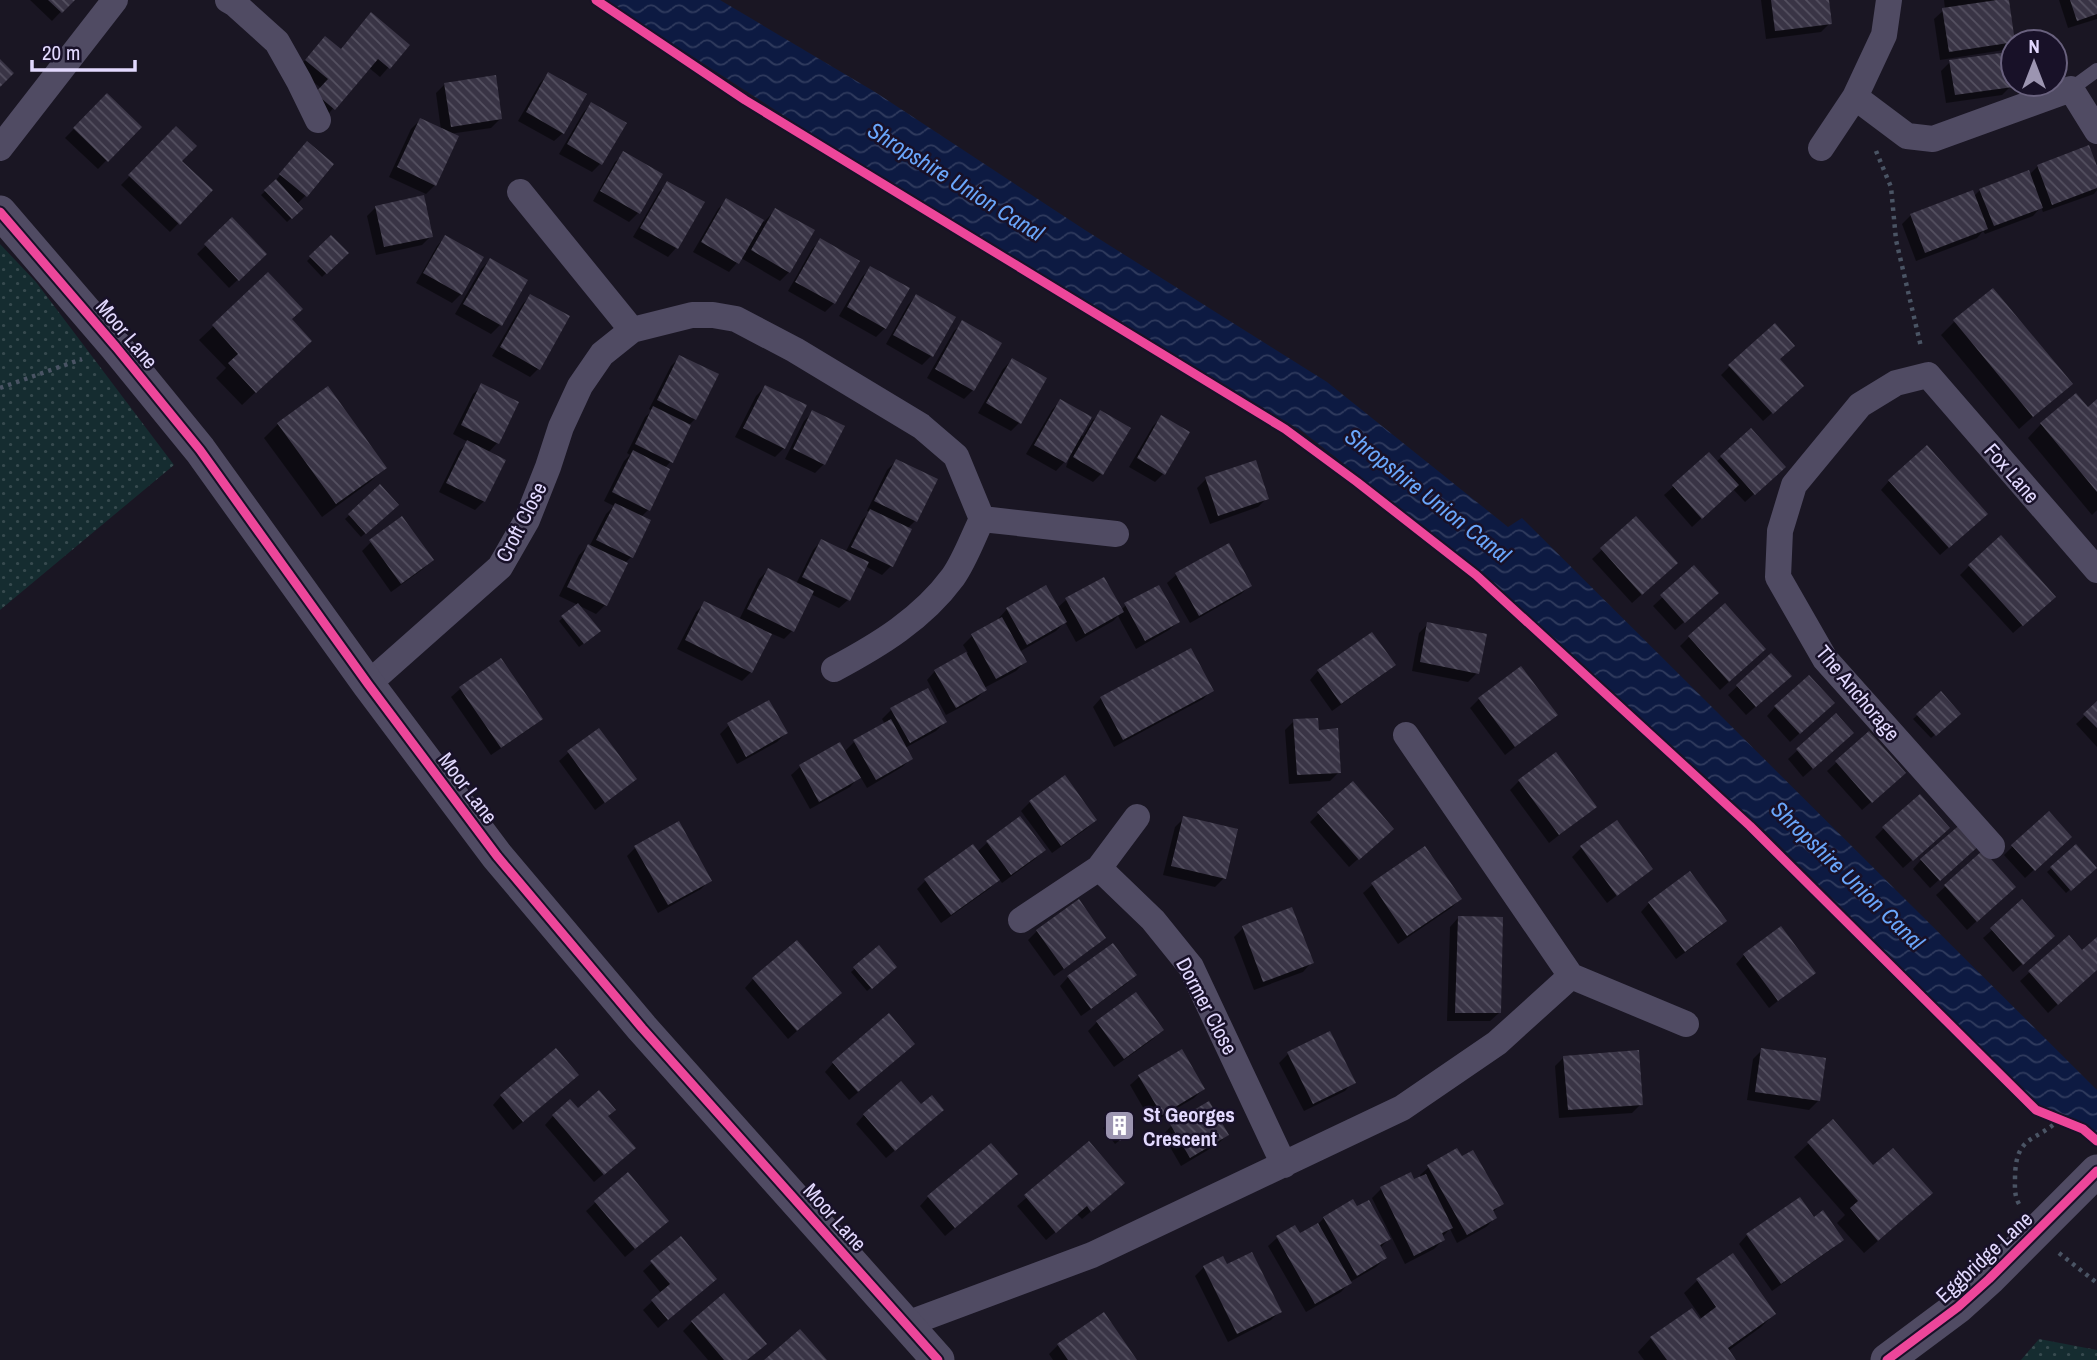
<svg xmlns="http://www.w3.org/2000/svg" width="2097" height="1360" font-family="'Archivo Narrow',sans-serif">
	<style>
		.grass { fill: url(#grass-dots) }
		.water { fill: url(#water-waves) }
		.shadow { fill: #0007 }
		.building { fill: url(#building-back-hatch) }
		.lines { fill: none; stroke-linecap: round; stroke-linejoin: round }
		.path { stroke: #4a5464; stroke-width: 4.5; stroke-dasharray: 3.5 5; stroke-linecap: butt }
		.service { stroke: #504b63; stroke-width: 14 }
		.minor { stroke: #504b63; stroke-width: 26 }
		.tertiary { stroke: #504b63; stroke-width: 33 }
		.cycleway-casing { stroke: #181128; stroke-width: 13 }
		.cycleway { stroke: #ed469a; stroke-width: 9 }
		.labels { text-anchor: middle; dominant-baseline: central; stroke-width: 5; stroke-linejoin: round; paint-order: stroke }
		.street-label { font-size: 21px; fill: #e2d9fe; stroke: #181128 }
		.poi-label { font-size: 21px; font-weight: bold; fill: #e2d9fe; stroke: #181128; text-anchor: start }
		.water-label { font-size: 23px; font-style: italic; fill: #6aa6fb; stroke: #181128 }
	</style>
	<defs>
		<pattern id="grass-dots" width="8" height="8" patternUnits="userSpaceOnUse" patternTransform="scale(1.75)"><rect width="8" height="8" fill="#152c30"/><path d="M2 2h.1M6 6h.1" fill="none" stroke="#374a4f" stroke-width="1.8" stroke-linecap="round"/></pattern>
		<pattern id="water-waves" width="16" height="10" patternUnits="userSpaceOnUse" patternTransform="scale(1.75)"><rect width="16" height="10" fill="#0d1a42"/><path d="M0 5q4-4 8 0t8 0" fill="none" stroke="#303b5e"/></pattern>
		<pattern id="building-back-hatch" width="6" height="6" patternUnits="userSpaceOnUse" patternTransform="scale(1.75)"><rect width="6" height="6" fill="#393445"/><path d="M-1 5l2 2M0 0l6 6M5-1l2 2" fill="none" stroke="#555161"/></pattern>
	</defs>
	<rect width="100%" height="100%" fill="#1a1623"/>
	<path class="grass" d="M0,244L36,282L174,465L0,610Z
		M2039,1339L2097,1350V1360H2021Z"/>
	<path class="water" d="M605,0H720L875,92L1085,230L1327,382L1508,527L1522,518L2097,1090V1133L2089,1126L2041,1107L1765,831L1481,571L1303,432L814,135Z"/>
	<path class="shadow" d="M30,0H72L52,21Z
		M1761,0H1827L1830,23L1821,32L1766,39Z
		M1944,0H2007L2013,41L2004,50L1940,60L1934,19L1945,9Z
		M2059,0H2097V19L2068,28Z
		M325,38L340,50L408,45L380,77L368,67L325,118L321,88L297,69Z
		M1950,62L2011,86L2002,95L1946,103L1941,71Z
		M549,74L563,133L554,141L518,121L540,83Z
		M445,84L500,119L491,128L449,134L435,185L426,194L389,177L411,129L420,120L441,130L436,93Z
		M107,95L139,127L98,169L65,138Z
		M591,104L601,163L592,172L559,154L583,113Z
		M176,129L180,161L211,190L170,232L121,185Z
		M298,152L306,195L297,204L301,209L287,222L261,195L273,184Z
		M624,154L638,213L629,222L593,201L615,162Z
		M2038,166L2097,171V190L2094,194L2043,212L2041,207L2033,216L1985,234L1983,231L1977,238L1916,261L1902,224L1911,215L1973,197L1980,190L2029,175Z
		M668,183L702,202L676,248L668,257L633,237L659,192Z
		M726,201L764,222L775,210L789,272L780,281L741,258L729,272L693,252L718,209Z
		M376,207L431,236L422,245L376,255L367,216Z
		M232,220L265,254L229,288L197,254Z
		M331,237L346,253L322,277L307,261Z
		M445,237L461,294L452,303L416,283L437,246Z
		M821,240L834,303L825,312L788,291L812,249Z
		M490,260L526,280L500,325L491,334L455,314L481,269Z
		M871,268L885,328L876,337L839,316L862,277Z
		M268,275L296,354L242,405L216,378L226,368L199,340Z
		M530,296L538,369L530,377L492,356L522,305Z
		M916,296L931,356L922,365L886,344L908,305Z
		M1954,322L2070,384L2019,429L1941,335Z
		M963,323L973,390L964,399L927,378L954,331Z
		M680,357L695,419L688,426L671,461L665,468L648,510L641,517L631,557L626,562L605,605L596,614L578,605L595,635L579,647L559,621L578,605L559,596L579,555L588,546L589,547L606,514L614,506L604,501L624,461L630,455L627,453L645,417L652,411L649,409L671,366Z
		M1778,359L1793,394L1763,421L1721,375L1730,366Z
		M1012,360L1020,422L1011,431L978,413L1003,369Z
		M482,386L497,443L488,453L484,501L475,510L439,492L459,451L468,442L453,434L473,394Z
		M765,387L784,448L775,457L735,437L756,396Z
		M327,388L385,467L371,481L322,517L264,438L278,424Z
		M1060,401L1080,434L1083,436L1092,421L1101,413L1102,473L1093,482L1066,467L1070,456L1056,471L1026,454L1052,410Z
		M2097,401V510L2092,515L2028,438L2041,424L2087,409Z
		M813,412L824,464L815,473L785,459L804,421Z
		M1162,417L1164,473L1155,482L1129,467L1153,426Z
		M1751,431L1774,476L1745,502L1733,489L1692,527L1664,495L1709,455L1716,462Z
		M896,461L935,480L915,521L907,529L891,566L882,575L865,566L848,600L839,608L811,594L792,631L784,639L770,633L751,672L742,681L677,649L696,612L705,603L739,620L759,579L768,570L796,584L813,550L821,541L845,553L862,520L870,512L867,511L887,470Z
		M1206,479L1267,498L1258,507L1210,524L1197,488Z
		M1889,481L1977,522L1940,555L1881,490Z
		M380,487L396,505L361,537L345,519Z
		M1636,518L1667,572L1632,603L1592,559Z
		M371,542L432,560L423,569L391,592L362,551Z
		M1969,566L2045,605L2013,633L1960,575Z
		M1694,568L1708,601L1675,630L1653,606Z
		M1176,575L1250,585L1241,594L1190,623L1167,583Z
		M1103,579L1121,610L1126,605L1178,622L1169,630L1136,649L1118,616L1113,621L1076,642L1065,622L1056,631L1019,652L1025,662L1016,671L984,688L985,690L976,699L946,715L927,680L935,671L968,653L963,645L972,636L999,620V618L1007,609L1057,608L1066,600Z
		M1428,624L1477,673L1468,682L1412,671L1419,633Z
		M1689,637L1755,658L1720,690L1680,646Z
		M1771,655L1781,684L1746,715L1728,695Z
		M500,660L541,718L532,727L491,755L451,697L460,689Z
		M1394,665L1385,673L1332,711L1310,680L1318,671Z
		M1212,690L1203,699L1114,747L1093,707L1101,698Z
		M1941,694L1959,714L1931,738L1913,719Z
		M1479,699L1556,715L1505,755L1470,708Z
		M2097,704V747L2076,724Z
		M1775,707L1824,711L1790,742L1767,716Z
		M891,710L945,722L936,731L905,748L911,759L902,767L867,788L860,776L850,787L810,809L791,775L800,767L840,745L844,752L855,741L885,724L882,719Z
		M1836,715L1843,742L1803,777L1788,759Z
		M1294,721L1318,732L1339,772L1330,781L1289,784L1285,730Z
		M729,725L786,733L777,742L737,764L720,734Z
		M599,731L635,779L595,810L559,761L568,753Z
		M1869,733L1895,781L1862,810L1827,771Z
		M1519,781L1595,807L1549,843L1510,790Z
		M1030,802L1095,820L1086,829L1052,853L1021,811Z
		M1319,813L1383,837L1349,867L1310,822Z
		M1184,818L1224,878L1215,887L1163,875L1175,827Z
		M1616,822L1651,869L1607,903L1572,857L1581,848Z
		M1884,828L1939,836L1903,868L1875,837Z
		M988,842L1043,850L1035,859L1002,883L999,879L989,889L941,923L917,889L926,880L977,852Z
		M2061,845L2025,878L2004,855L2013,846Z
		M636,847L709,881L701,889L658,913L627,856Z
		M2075,847L2094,868L2066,893L2047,872Z
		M1970,852L1930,888L1913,869L1921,860Z
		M1982,853L2004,896L1967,930L1936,895Z
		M1372,885L1460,899L1451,908L1398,944L1363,893Z
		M1078,902L1104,937L1095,946L1054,976L1028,940L1037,931Z
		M1649,903L1725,921L1716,930L1676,959L1641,912Z
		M1458,918L1499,1013L1490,1021H1447L1450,927Z
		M1243,928L1311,963L1303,972L1254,990L1234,937Z
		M1992,930L2044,945L2013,972L1983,938Z
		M2068,937L2082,953L2097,939V969L2048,1013L2020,981Z
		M878,948L891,971L867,991L851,972Z
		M1744,955L1814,972L1769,1008L1736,964Z
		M1135,975L1126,984L1081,1016L1060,986L1068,977Z
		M753,979L831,1001L788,1039L745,988Z
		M1097,1022L1161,1030L1153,1039L1114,1067L1088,1031Z
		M1762,1050L1818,1101L1809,1110L1747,1100L1753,1059Z
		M904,1053L849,1100L825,1072L833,1063Z
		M1288,1054L1353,1082L1345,1091L1304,1111L1279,1063Z
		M1564,1057L1641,1104L1632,1113L1559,1118L1555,1066Z
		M1139,1077L1203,1089L1194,1098L1152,1123L1130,1085Z
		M568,1083L513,1130L493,1105L501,1096Z
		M920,1106L933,1118L886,1158L856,1124L864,1115Z
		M578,1110L607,1116L624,1157L594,1182L545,1125L553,1116Z
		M1121,1113L1129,1133L1115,1144L1103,1128Z
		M1833,1121L1873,1168L1917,1207L1864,1253L1837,1223L1845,1215L1794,1157Z
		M1171,1126L1227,1135L1218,1144L1181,1166L1163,1135Z
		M1088,1144L1114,1192L1082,1219L1077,1214L1046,1240L1017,1206Z
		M1429,1167L1502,1203L1492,1213L1495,1218L1486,1227L1457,1243L1450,1229L1442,1237L1443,1240L1434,1249L1405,1264L1372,1198L1381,1189L1410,1174L1414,1182L1421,1178L1420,1175Z
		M627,1174L658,1229L625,1257L586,1211Z
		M1007,1183L945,1236L920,1206L928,1197Z
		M1324,1218L1389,1239L1380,1248L1385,1258L1376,1267L1350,1282L1341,1292L1306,1312L1268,1246L1277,1238L1294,1228L1299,1236L1316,1226Z
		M1813,1219L1842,1239L1833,1248L1772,1291L1739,1244L1747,1235Z
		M652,1263L706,1287L658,1328L643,1310L661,1293L643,1271Z
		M1204,1267H1226L1280,1311L1271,1320L1228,1342L1195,1276Z
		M1698,1280L1774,1314L1761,1327L1728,1351L1734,1360H1644L1638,1352L1651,1338L1702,1319L1684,1293Z
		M1104,1314L1134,1360H1053L1049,1354L1058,1345Z
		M692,1322L747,1360H708L683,1331Z"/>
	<path class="building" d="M48,0H75L62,13Z
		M1771,0H1829L1832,24L1775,31Z
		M1997,0H2009L2015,42L1949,52L1942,8Z
		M2070,0H2097V14L2077,21Z
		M371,12L410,45L390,69L378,59L335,110L315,93L328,79L305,60L325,36L341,49Z
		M2008,52L2013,87L1955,95L1949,60Z
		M0,59L14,73L0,87Z
		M548,72L587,94L564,134L526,112Z
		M496,75L502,119L451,127L444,83Z
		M107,93L142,127L108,162L73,128Z
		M591,102L627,123L602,165L567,144Z
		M420,118L459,136L436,186L397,167Z
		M176,126L197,146L182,161L213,190L180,225L128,175Z
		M307,141L334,164L307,197L279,174Z
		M2089,145L2097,166V188L2052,205L2037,165Z
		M623,151L663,174L640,214L600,191Z
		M2029,170L2043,208L1994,226L1979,189Z
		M276,179L303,209L292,219L264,190Z
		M667,181L705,202L678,249L640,228Z
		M1973,190L1988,229L1925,253L1910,214Z
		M424,195L433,237L384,247L375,206Z
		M726,198L764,220L739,264L701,242Z
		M775,208L815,230L790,273L751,250Z
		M232,217L267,254L239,281L204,244Z
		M331,235L349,253L327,274L309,256Z
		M445,235L484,257L462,295L423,273Z
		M820,238L860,261L835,304L795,282Z
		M490,258L528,280L502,326L463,304Z
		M870,266L910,288L886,329L847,307Z
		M268,272L303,309L292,319L312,341L256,393L228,363L238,354L212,325Z
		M1993,288L2073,384L2033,417L1953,320Z
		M530,294L570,316L540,370L500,347Z
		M916,294L956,317L933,357L893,335Z
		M962,320L1002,343L974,391L935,369Z
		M1775,323L1795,346L1780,359L1804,386L1773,414L1728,365Z
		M679,355L719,374L696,420L657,400Z
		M1012,358L1047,378L1021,424L986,403Z
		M481,383L519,402L499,444L461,425Z
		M765,385L807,405L785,449L743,428Z
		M328,386L387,468L336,504L277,423Z
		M2076,393L2088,407L2097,399V492L2040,423Z
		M1060,399L1092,417L1066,463L1034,445Z
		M653,406L691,425L673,463L635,444Z
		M812,410L845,426L825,465L793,449Z
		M1100,410L1131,428L1103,475L1073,457Z
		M1161,415L1190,432L1165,475L1137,458Z
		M1751,428L1786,467L1755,495L1720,456Z
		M467,440L506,460L485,502L446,483Z
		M1927,445L1988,514L1949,548L1888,480Z
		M633,450L670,469L650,511L612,492Z
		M1709,452L1739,485L1702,519L1672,485Z
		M896,459L938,479L917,522L874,501Z
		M1256,460L1269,499L1218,516L1205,477Z
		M380,484L399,505L366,534L348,514Z
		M615,503L651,520L633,558L596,540Z
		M870,509L912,529L893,567L851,547Z
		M402,516L434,560L401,584L369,540Z
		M1636,516L1678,563L1642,595L1600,548Z
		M2001,535L2056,597L2023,626L1968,565Z
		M821,539L869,562L850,601L802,577Z
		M1229,543L1252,586L1199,616L1175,573Z
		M588,544L628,563L607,606L567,587Z
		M1694,565L1719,593L1685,623L1660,595Z
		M768,568L814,591L794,632L747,609Z
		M1104,577L1124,612L1085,634L1065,598Z
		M1046,585L1067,622L1027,645L1006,608Z
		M1159,585L1180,622L1145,641L1124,603Z
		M704,601L772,634L752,673L685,640Z
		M578,603L601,631L584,644L561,616Z
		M1725,603L1766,649L1729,682L1688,636Z
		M1002,617L1027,662L996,679L971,634Z
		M1427,622L1487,634L1479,674L1420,662Z
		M1372,632L1396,665L1341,704L1317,670Z
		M1191,648L1214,691L1123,740L1100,697Z
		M966,652L987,690L956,708L934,670Z
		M1771,653L1792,676L1756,707L1736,685Z
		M501,658L543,719L501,748L459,687Z
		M1521,666L1558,715L1515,747L1478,698Z
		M1809,675L1835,703L1800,734L1774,706Z
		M928,688L947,722L910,743L890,708Z
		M1941,691L1961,714L1936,736L1916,714Z
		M769,700L788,733L746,757L727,723Z
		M2097,701V728L2083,714Z
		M1836,713L1854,733L1813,769L1796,749Z
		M1318,718L1319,730L1338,728L1341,773L1297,775L1293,719Z
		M891,719L913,759L876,780L853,740Z
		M599,728L637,779L605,803L567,751Z
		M1869,731L1906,773L1872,803L1835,761Z
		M840,742L861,778L819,802L799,765Z
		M1556,752L1597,807L1559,835L1518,780Z
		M1065,775L1097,820L1061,846L1029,801Z
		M1353,781L1394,829L1359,860L1317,812Z
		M1920,794L1950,828L1913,861L1882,827Z
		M2049,811L2072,837L2035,871L2011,845Z
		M1020,816L1046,850L1011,875L986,841Z
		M1183,816L1238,829L1226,879L1171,866Z
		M1617,820L1653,869L1617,896L1580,846Z
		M679,821L712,881L668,905L634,846Z
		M1963,822L1982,843L1940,881L1920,859Z
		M973,844L1000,880L951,915L924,879Z
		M2076,844L2097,868L2071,891L2050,867Z
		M1425,846L1462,899L1407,936L1371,883Z
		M1983,850L2016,887L1977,922L1944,885Z
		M1690,871L1727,921L1685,952L1648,902Z
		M1079,899L1106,938L1064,969L1036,930Z
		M2022,899L2055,936L2023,965L1990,928Z
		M1292,907L1314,963L1263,982L1242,926Z
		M1458,916L1503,917L1501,1013H1455Z
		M1781,926L1816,973L1778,1001L1743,954Z
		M2069,935L2082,950L2097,937V970L2058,1005L2028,971Z
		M797,940L842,993L797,1031L752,978Z
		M1113,943L1137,975L1091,1009L1067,976Z
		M879,945L897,967L872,989L853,967Z
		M1136,992L1164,1030L1124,1059L1096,1021Z
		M889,1013L915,1044L858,1092L832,1062Z
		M1330,1031L1356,1083L1313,1104L1287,1052Z
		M556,1048L579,1075L523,1122L500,1095Z
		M1761,1048L1826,1058L1820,1101L1755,1092Z
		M1182,1049L1205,1089L1162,1115L1138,1075Z
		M1639,1050L1643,1105L1568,1110L1563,1056Z
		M901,1081L921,1104L932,1095L944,1110L895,1151L863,1114Z
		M599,1090L616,1110L608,1116L636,1148L604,1175L552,1115L570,1099L578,1108Z
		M1209,1101L1229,1135L1190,1158L1170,1124Z
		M1121,1111L1135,1130L1120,1141L1106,1123Z
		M1833,1119L1873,1165L1893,1148L1933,1193L1878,1241L1850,1208L1858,1201L1807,1142Z
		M1089,1141L1125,1183L1091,1212L1087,1206L1056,1233L1024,1195Z
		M991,1143L1018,1174L955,1228L927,1196Z
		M1457,1148L1462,1156L1473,1150L1504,1204L1493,1210L1497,1218L1467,1235L1427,1165Z
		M628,1172L669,1221L635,1249L594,1201Z
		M1411,1172L1414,1179L1426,1174L1453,1228L1442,1233L1445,1240L1414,1256L1380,1187Z
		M1800,1197L1814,1217L1823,1210L1844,1240L1781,1284L1746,1234Z
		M1353,1199L1357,1206L1369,1200L1391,1239L1380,1245L1387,1258L1357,1276L1323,1217Z
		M1318,1223L1352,1283L1315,1304L1276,1236L1295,1225L1300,1233Z
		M681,1236L717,1279L668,1320L651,1300L670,1284L650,1261Z
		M1252,1252L1282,1312L1237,1334L1203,1266L1223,1256L1227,1264Z
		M1733,1253L1776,1314L1728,1348L1736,1360H1667L1650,1337L1692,1308L1700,1319L1716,1307L1696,1279Z
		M724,1293L767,1344L747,1360H724L691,1321Z
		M1104,1312L1137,1360H1068L1057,1344Z
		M800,1329L827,1360H764Z"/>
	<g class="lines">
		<path class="path" d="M1876,151L1891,187L1896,240L1921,347
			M0,388L82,359
			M2019,1204C2014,1195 2015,1187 2015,1177C2016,1134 2035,1143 2060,1119
			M2059,1253L2097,1283"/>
		<path class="service" d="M2071,89L2097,70"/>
		<path class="minor" d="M228,0L235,4L277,42L299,81L318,120
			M1855,97L1907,136L1933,139L2071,89L2097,131
			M0,148L115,0
			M1821,148L1855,97L1884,35L1889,0
			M520,192L632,330
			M834,669C879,645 922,619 953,577C965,560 973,537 982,519
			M368,684L500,567L527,520L548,467L561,427L580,386L602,354L632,330L692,315H713L736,319L795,350L921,426L956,456L982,519L1116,534
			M1406,735L1571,976
			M1992,846L1825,659L1778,577L1780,531L1794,485L1860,405L1896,383L1928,375L2097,570
			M1099,868L1153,920L1191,967L1284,1165
			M1021,920L1099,868L1137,817
			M907,1324L1092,1255L1402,1108L1497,1043L1571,976L1686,1024"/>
		<path class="tertiary" d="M0,212L116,347L200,450L368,684L497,856L642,1028L938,1360
			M1887,1360L1958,1307L1989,1279L2097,1171"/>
		<defs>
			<path id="cycleway" d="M596,0L745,100L1285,429L1357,482L1476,575L1750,826L2036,1110L2083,1129L2097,1141
				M0,212L116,347L200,450L368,684L497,856L642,1028L938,1360
				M1887,1360L1958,1307L1989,1279L2097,1171"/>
		</defs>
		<use href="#cycleway" class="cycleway-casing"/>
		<use href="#cycleway" class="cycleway"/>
	</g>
	<defs>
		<symbol id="building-square" viewBox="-11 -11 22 22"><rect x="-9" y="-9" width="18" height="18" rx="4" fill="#9c95b1" stroke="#181128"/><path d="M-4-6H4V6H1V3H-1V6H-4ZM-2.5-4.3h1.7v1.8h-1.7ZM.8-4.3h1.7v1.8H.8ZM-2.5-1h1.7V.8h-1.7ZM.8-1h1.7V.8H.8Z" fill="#fff"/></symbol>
	</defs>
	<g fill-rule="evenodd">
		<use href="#building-square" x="1102" y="1108" width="35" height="35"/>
	</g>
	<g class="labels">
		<g class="street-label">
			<text transform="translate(127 334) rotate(50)">Moor Lane</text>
			<text transform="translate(2012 473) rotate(49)">Fox Lane</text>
			<text transform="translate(521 522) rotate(-63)">Croft Close</text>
			<text transform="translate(1858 693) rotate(50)">The Anchorage</text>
			<text transform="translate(468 788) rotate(53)">Moor Lane</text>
			<text transform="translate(1207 1006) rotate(62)">Dormer Close</text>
			<text transform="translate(835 1217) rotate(48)">Moor Lane</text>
			<text transform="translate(1984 1257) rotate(-43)">Eggbridge Lane</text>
		</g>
		<g class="poi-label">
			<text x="1143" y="1114">St Georges<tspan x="1143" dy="24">Crescent</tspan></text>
		</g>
		<g class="water-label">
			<text transform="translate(956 181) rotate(32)">Shropshire Union Canal</text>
			<text transform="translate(1428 495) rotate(38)">Shropshire Union Canal</text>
			<text transform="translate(1848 875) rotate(44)">Shropshire Union Canal</text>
		</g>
	</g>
	<g transform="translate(2034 63)"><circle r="33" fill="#181128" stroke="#69617e" stroke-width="2"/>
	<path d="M0-5L12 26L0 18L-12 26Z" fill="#9c95b1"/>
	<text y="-10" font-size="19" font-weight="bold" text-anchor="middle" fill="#e2d9fe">N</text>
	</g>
	<path d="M32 60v10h103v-10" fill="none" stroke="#e2d9fe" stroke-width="3.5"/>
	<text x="42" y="60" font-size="21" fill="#e2d9fe" stroke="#181128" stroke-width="5" paint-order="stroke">20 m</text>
</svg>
